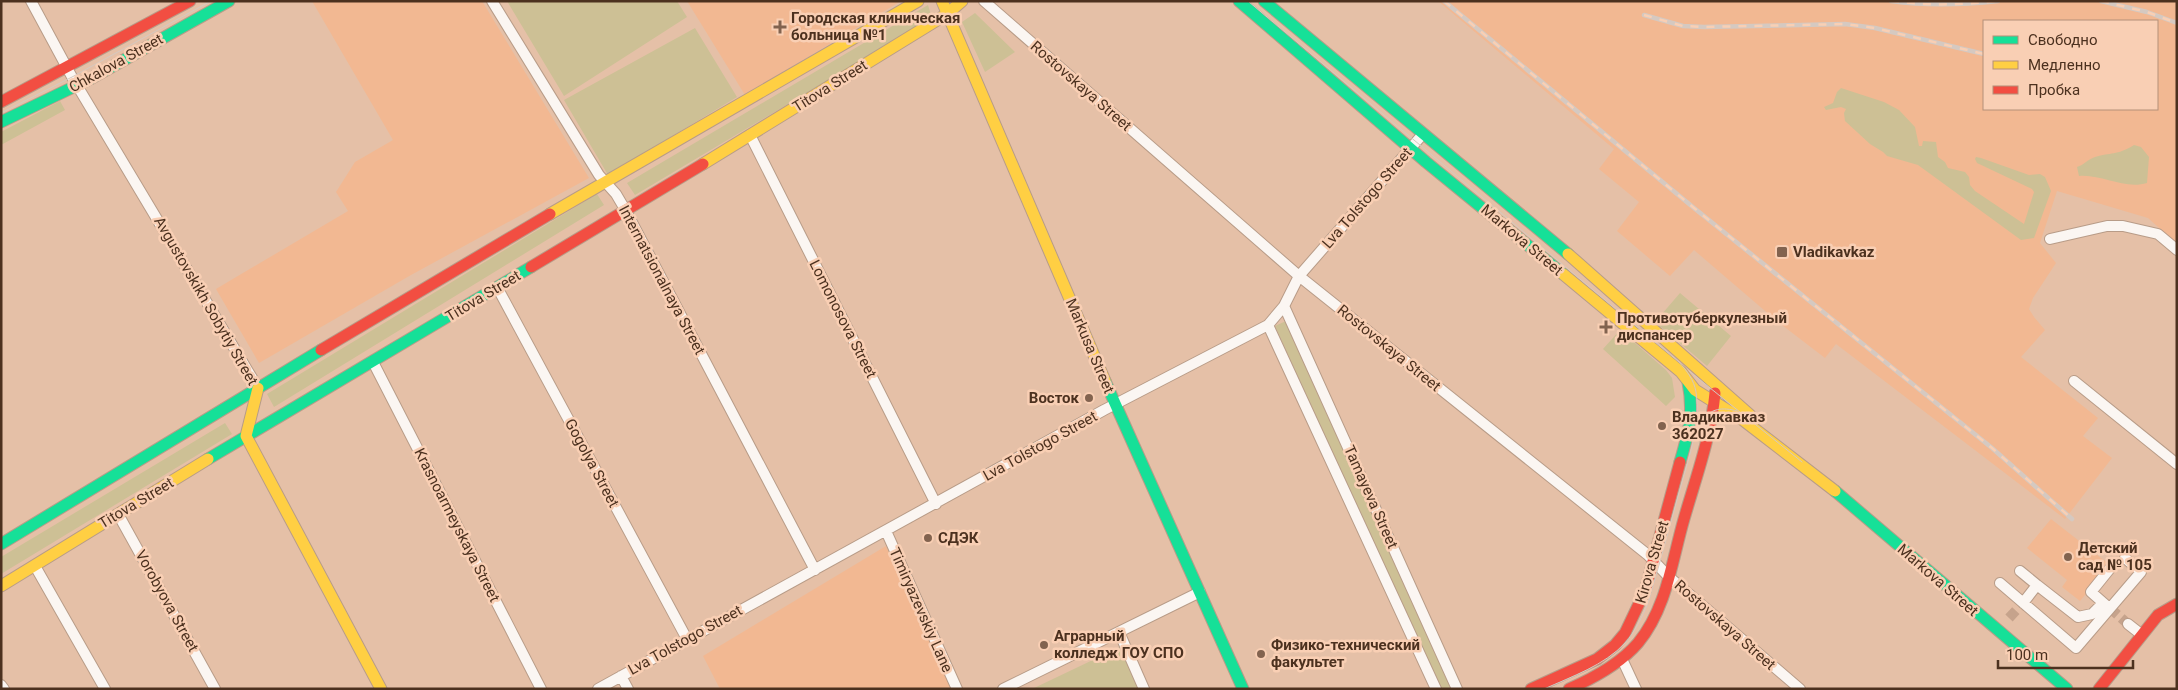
<svg xmlns="http://www.w3.org/2000/svg" width="2178" height="690" font-family="Roboto,sans-serif">
	<style>
		.built { fill: #f2b892; fill-rule: evenodd }
		.green { fill: #cdc095 }
		.lines { fill: none; stroke-linecap: round; stroke-linejoin: round }
		.street-tunnel { stroke: #c6a38c; stroke-width: 10; stroke-dasharray: 10 5; stroke-linecap: butt }
		.street-casing { stroke: #b89c88; stroke-width: 12 }
		.fast-casing { stroke: #b89c88; stroke-width: 13 }
		.slow-casing { stroke: #b89c88; stroke-width: 13 }
		.jam-casing { stroke: #b89c88; stroke-width: 13 }
		.street { stroke: #fbf6f2; stroke-width: 10 }
		.fast { stroke: #16e098; stroke-width: 11 }
		.slow { stroke: #ffcf43; stroke-width: 11 }
		.jam { stroke: #f24e42; stroke-width: 11 }
		.tram { stroke: #d5c9c1; stroke-width: 1 }
		.rail-casing { stroke: #d5c9c1; stroke-width: 4.5 }
		.rail { stroke: #f9cfb4; stroke-width: 2.5; stroke-dasharray: 8; stroke-linecap: butt }
		.poi-dot { fill: #82634f; stroke: #f9cfb4; stroke-width: 2 }
		.labels { text-anchor: middle; dominant-baseline: central; stroke-width: 5; stroke-linejoin: round; paint-order: stroke }
		.poi-label { font-size: 15px; font-weight: bold; fill: #4c311f; stroke: #f9cfb4; text-anchor: start }
		.street-label { font-size: 15px; fill: #4c311f; stroke: #f9cfb4 }
	</style>
	<rect width="100%" height="100%" fill="#e5c0a7"/>
	<path class="built" d="M312,1H482L589,178L411,275L259,363L216,289L348,211L336,192L355,162L393,140Z
		M687,1H901L745,95Z
		M1438,1H2177V244L2148,218L2057,191L2040,243L2056,263L2033,298L2029,309L2034,317L2045,330L2021,357L2098,418L2083,436L2112,458L2065,519L1836,344L1825,358L1778,322L1694,250L1670,276L1617,231L1639,202L1599,169L1614,149ZM1984,21H2157V109H1984Z
		M2051,519L2110,565L2080,601L2062,587L2067,580L2027,548Z
		M886,546L952,689H720L703,656Z"/>
	<path class="green" d="M507,1H677L687,17L564,96Z
		M928,5L932,18L919,26L635,195L627,183Z
		M975,13L1015,52L985,72L962,22Z
		M695,28L737,97L608,175L564,100Z
		M1841,88L1884,102L1899,110L1915,127L1919,146H1922L1923,141L1936,142L1938,157L1945,162L1948,168L1965,172L1969,177L1970,185L1975,191L2024,224L2034,192L2032,189L1977,163L1975,159L1976,157L1981,158L2029,175L2040,174L2045,177L2051,191L2034,238L2021,240L1918,165L1887,156L1883,152L1870,144L1845,121L1844,113L1846,109L1841,107L1826,110L1824,107L1833,103L1837,92Z
		M60,101L65,110L1,145V132Z
		M2134,145L2141,147L2149,157L2147,183C2124,190 2102,174 2079,176L2077,167C2084,165 2088,159 2095,157C2111,152 2116,156 2134,145Z
		M597,194L604,205L274,407L267,394Z
		M1680,293L1731,336L1707,366L1655,322Z
		M1286,321L1451,689H1438L1275,326Z
		M1620,330L1666,370L1672,378L1675,397L1666,406L1603,349Z
		M225,423L232,434L1,574V557Z
		M1120,647L1138,689H1032Z"/>
	<g class="lines">
		<path class="street-tunnel" d="M2110,608L2128,624
			M2009,618L2023,603"/>
		<defs>
			<path id="street" d="M31,1L72,77L258,388
				M492,1L599,175L616,194L626,211L815,570
				M984,1L1299,276L1648,555L1668,576L1800,689
				M750,135L936,504
				M2050,239L2107,226H2123L2158,234L2177,250
				M497,287L687,639
				M1284,306L1457,689
				M1268,325L1436,689
				M373,362L541,689
				M2074,381L2177,464
				M118,514L215,689
				M886,531L957,689
				M35,566L105,689
				M2020,571L2037,585
				M2000,583L2076,648L2141,572L2125,558
				M2023,603L2037,585L2078,617L2092,614L2103,603
				M2108,607L2091,592L2112,566
				M2128,624L2142,635
				M1119,632L1144,689
				M1622,659L1636,689
				M621,676L628,689
				M1,685L4,689
				M598,689L1104,410L1268,325L1284,306L1299,276L1423,134
				M1003,689L1200,592"/>
			<path id="fast" d="M1239,1L1426,162L1563,274
				M1264,1L1568,254
				M1,122L90,79L229,1
				M1105,381L1243,689
				M208,459L531,267
				M1680,462C1689,431 1694,414 1688,382
				M1835,491L2067,689
				M1,544L321,350"/>
			<path id="slow" d="M942,1L1105,381
				M703,164L947,14L962,1
				M550,214L918,1
				M1568,254L1750,415
				M1563,274L1681,372L1695,390L1743,420L1835,491
				M258,388L246,436L381,689
				M1,586L208,459"/>
			<path id="jam" d="M1,102L190,1
				M531,267L703,164
				M321,350L550,214
				M1531,689L1597,659L1615,645L1625,633L1645,591L1680,462
				M1569,689C1594,678 1620,664 1638,643C1667,608 1672,560 1684,519C1696,477 1711,437 1715,393
				M2099,689L2158,615L2177,604"/>
		</defs>
		<use href="#street" class="street-casing"/>
		<use href="#fast" class="fast-casing"/>
		<use href="#slow" class="slow-casing"/>
		<use href="#jam" class="jam-casing"/>
		<use href="#street" class="street"/>
		<use href="#fast" class="fast"/>
		<use href="#slow" class="slow"/>
		<use href="#jam" class="jam"/>
		<path class="tram" d="M1248,1L1679,362C1687,371 1694,380 1696,392C1701,426 1688,460 1679,493C1669,529 1659,566 1648,603C1642,617 1635,632 1625,643C1605,665 1571,677 1544,689
			M1,113L72,77L211,1
			M1689,371L1802,462
			M1702,421C1710,408 1723,407 1737,411"/>
		<defs>
			<path id="rail" d="M1444,1L1694,208L1992,448L2072,519
				M1891,1C1927,6 1962,5 1998,1
				M2101,1L2147,12L2177,23
				M1644,15L1683,26L1704,27L1845,24L1875,28L1984,54"/>
		</defs>
		<use href="#rail" class="rail-casing"/>
		<use href="#rail" class="rail"/>
	</g>
	<g class="poi-dot">
		<path d="M777.5 19.5h5v5h5v5h-5v5h-5v-5h-5v-5h5z"/>
		<rect x="1776" y="246" width="12" height="12" rx="2.5"/>
		<path d="M1603.5 319.5h5v5h5v5h-5v5h-5v-5h-5v-5h5z"/>
		<circle cx="1089" cy="398" r="5"/>
		<circle cx="1662" cy="426" r="5"/>
		<circle cx="928" cy="538" r="5"/>
		<circle cx="2068" cy="557" r="5"/>
		<circle cx="1044" cy="645" r="5"/>
		<circle cx="1261" cy="654" r="5"/>
	</g>
	<g class="labels">
		<g class="poi-label">
			<text x="791" y="18">Городская клиническая<tspan x="791" dy="17">больница №1</tspan></text>
			<text x="1793" y="252">Vladikavkaz</text>
			<text x="1617" y="318">Противотуберкулезный<tspan x="1617" dy="17">диспансер</tspan></text>
			<text x="1079" y="398" text-anchor="end">Восток</text>
			<text x="1672" y="417">Владикавказ<tspan x="1672" dy="17">362027</tspan></text>
			<text x="938" y="538">СДЭК</text>
			<text x="2078" y="548">Детский<tspan x="2078" dy="17">сад № 105</tspan></text>
			<text x="1054" y="636">Аграрный<tspan x="1054" dy="17">колледж ГОУ СПО</tspan></text>
			<text x="1271" y="645">Физико-технический<tspan x="1271" dy="17">факультет</tspan></text>
		</g>
		<g class="street-label">
			<text transform="translate(116 63) rotate(-29)">Chkalova Street</text>
			<text transform="translate(830 86) rotate(-32)">Titova Street</text>
			<text transform="translate(1081 86) rotate(41)">Rostovskaya Street</text>
			<text transform="translate(1367 198) rotate(-49)">Lva Tolstogo Street</text>
			<text transform="translate(1522 240) rotate(40)">Markova Street</text>
			<text transform="translate(662 280) rotate(62)">Internatsionalnaya Street</text>
			<text transform="translate(483 296) rotate(-31)">Titova Street</text>
			<text transform="translate(206 301) rotate(60)">Avgustovskikh Sobytiy Street</text>
			<text transform="translate(843 319) rotate(63)">Lomonosova Street</text>
			<text transform="translate(1090 346) rotate(67)">Markusa Street</text>
			<text transform="translate(1389 348) rotate(39)">Rostovskaya Street</text>
			<text transform="translate(1040 446) rotate(-29)">Lva Tolstogo Street</text>
			<text transform="translate(592 463) rotate(62)">Gogolya Street</text>
			<text transform="translate(1371 497) rotate(66)">Tamayeva Street</text>
			<text transform="translate(136 503) rotate(-31)">Titova Street</text>
			<text transform="translate(457 525) rotate(63)">Krasnoarmeyskaya Street</text>
			<text transform="translate(1652 562) rotate(-74)">Kirova Street</text>
			<text transform="translate(1938 580) rotate(41)">Markova Street</text>
			<text transform="translate(167 601) rotate(61)">Vorobyova Street</text>
			<text transform="translate(921 610) rotate(66)">Timiryazevskiy Lane</text>
			<text transform="translate(1725 625) rotate(41)">Rostovskaya Street</text>
			<text transform="translate(685 640) rotate(-29)">Lva Tolstogo Street</text>
		</g>
	</g>
	<rect width="2178" height="690" fill="none" stroke="#4c311f" stroke-width="5"/>
	<rect x="1983" y="20" width="175" height="90" fill="#f9cfb4" stroke="#b49078"/>
	<rect x="1993" y="36" width="25" height="8" fill="#16e098" stroke="#b49078"/>
	<text x="2028" y="45" font-size="15" fill="#4c311f">Свободно</text>
	<rect x="1993" y="61" width="25" height="8" fill="#ffcf43" stroke="#b49078"/>
	<text x="2028" y="70" font-size="15" fill="#4c311f">Медленно</text>
	<rect x="1993" y="86" width="25" height="8" fill="#f24e42" stroke="#b49078"/>
	<text x="2028" y="95" font-size="15" fill="#4c311f">Пробка</text>
	<path d="M1998 660v8h135v-8" fill="none" stroke="#4c311f" stroke-width="2.5"/>
	<text x="2006" y="660" font-size="15" fill="#4c311f" stroke="#f9cfb4" stroke-width="4" paint-order="stroke">100 m</text>
</svg>
